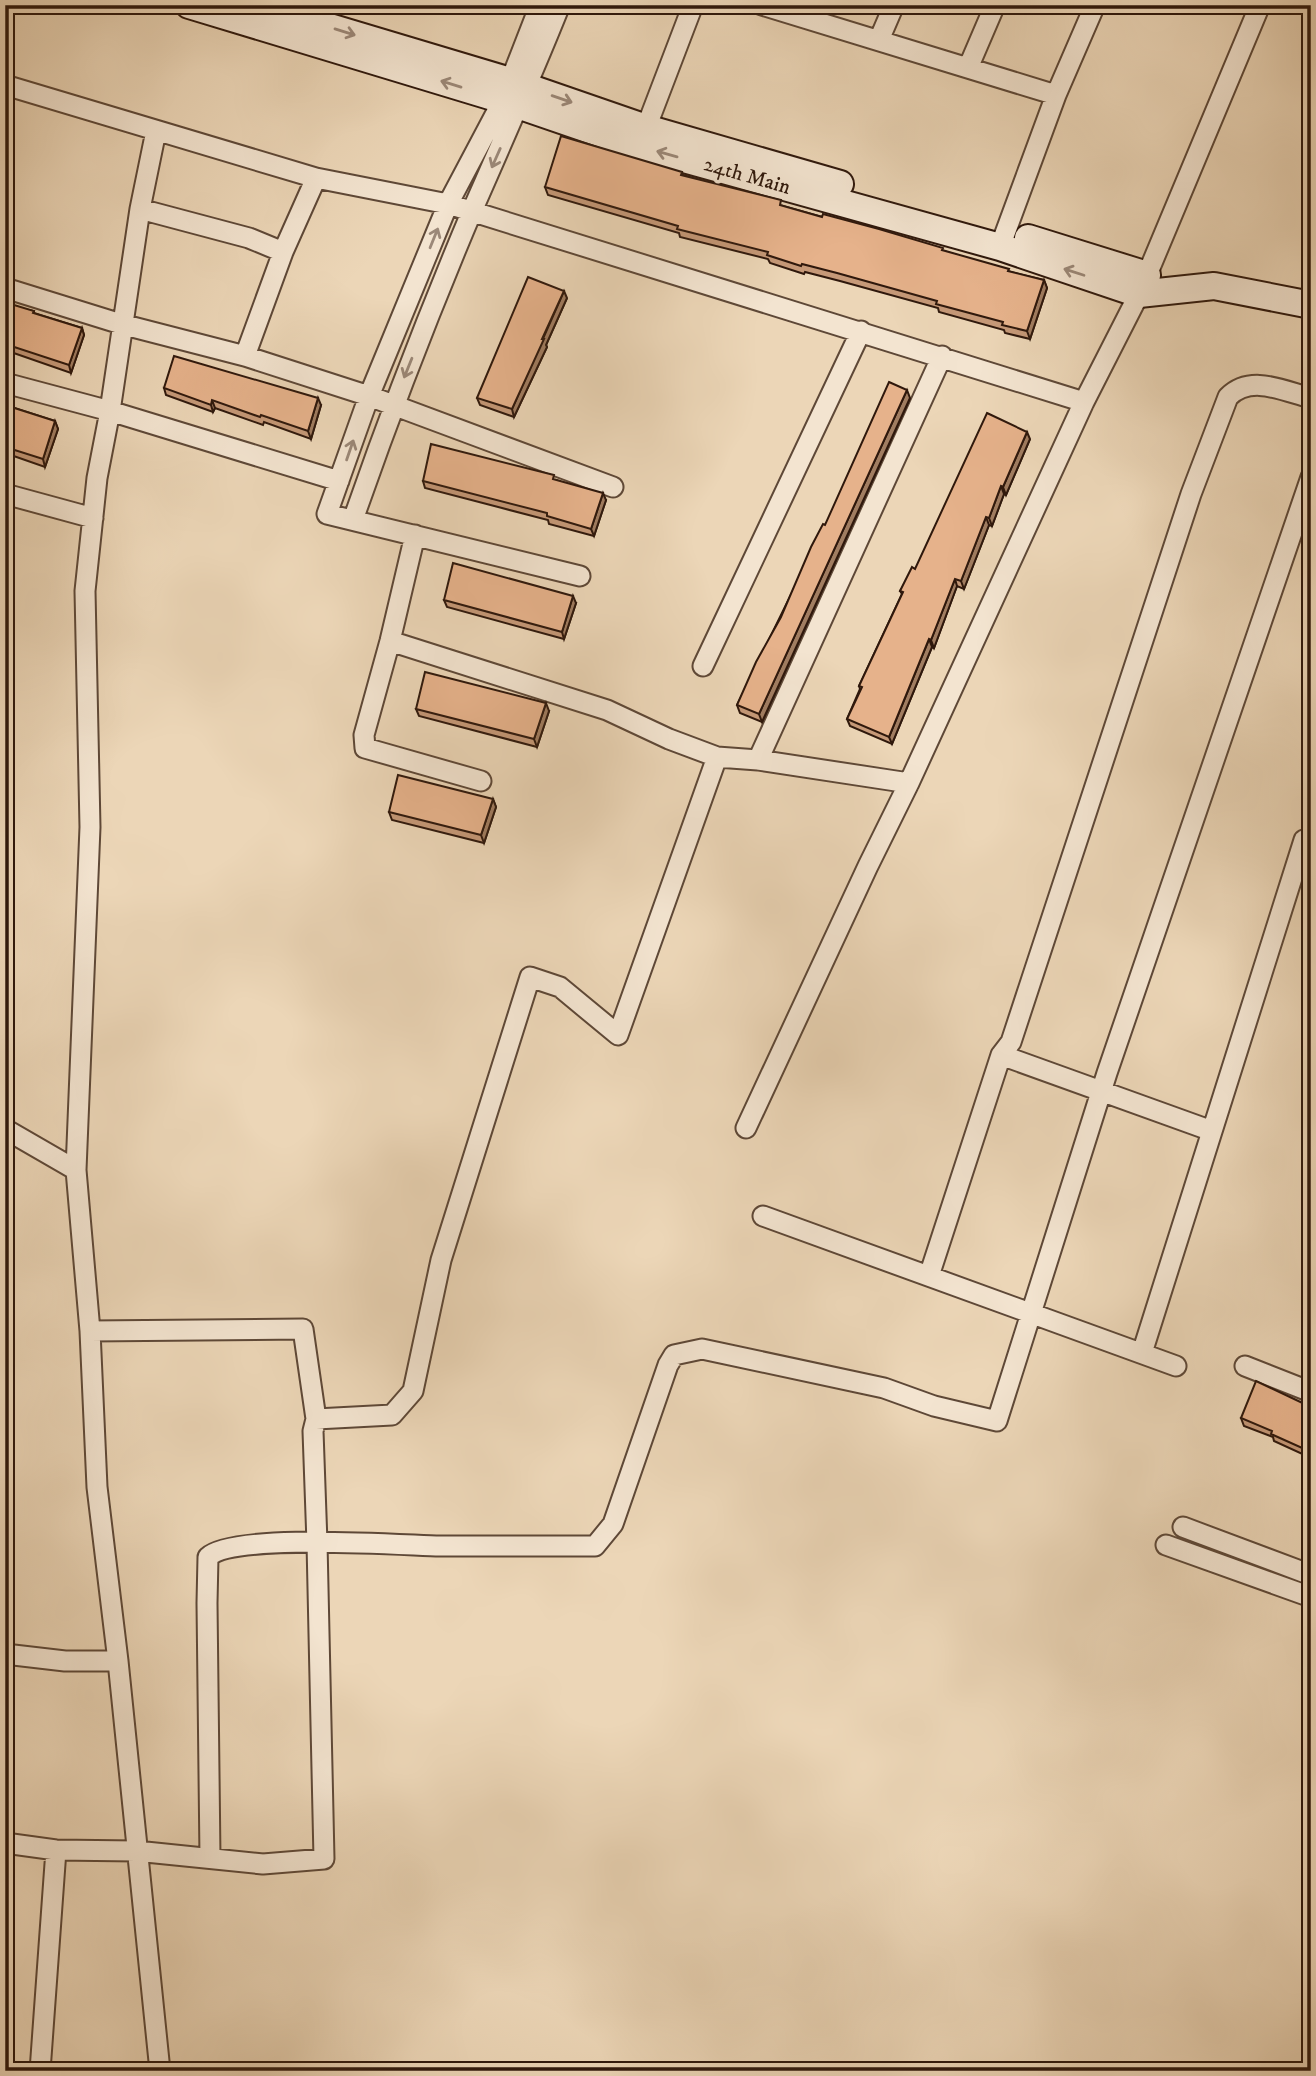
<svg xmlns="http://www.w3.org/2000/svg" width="1316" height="2076" font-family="'IM FELL DW Pica',serif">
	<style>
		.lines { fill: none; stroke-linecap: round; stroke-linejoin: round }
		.street-casing { stroke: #5e4837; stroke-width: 23 }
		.secondary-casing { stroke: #2f180c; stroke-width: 30 }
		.street { stroke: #f3e4d0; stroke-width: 19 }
		.secondary { stroke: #f3e4d0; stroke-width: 26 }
		.wall { fill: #c69978; stroke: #2f180c; stroke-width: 2 }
		.shaded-wall { fill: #a17d61; stroke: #2f180c; stroke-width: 2 }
		.building { fill: #e6b28b; stroke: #2f180c; stroke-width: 2 }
		.oneway { stroke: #9b8878 }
		.labels { text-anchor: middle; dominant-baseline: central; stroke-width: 7; stroke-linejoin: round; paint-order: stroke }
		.street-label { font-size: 21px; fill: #2f180c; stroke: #f3e4d0 }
	</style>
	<rect width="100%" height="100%" fill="#ecd6b7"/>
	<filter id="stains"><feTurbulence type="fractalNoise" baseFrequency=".00286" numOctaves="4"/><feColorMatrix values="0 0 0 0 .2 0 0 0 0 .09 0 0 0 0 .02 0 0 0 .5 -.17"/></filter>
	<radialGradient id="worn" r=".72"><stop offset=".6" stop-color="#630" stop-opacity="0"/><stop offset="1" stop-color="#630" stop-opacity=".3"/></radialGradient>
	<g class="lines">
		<defs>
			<path id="street" d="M540,5L503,100L448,204L369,396L327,514L580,576
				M762,5L1056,95
				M879,40L894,5
				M968,68L995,5
				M5,85L316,178L448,204L1084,402
				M646,128L693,5
				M156,131L140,209L110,411L97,478L85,591L90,827L76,1170L90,1331L97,1487L118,1661L160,2071
				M140,209L249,238L283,252
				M1000,247L1056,95L1095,5
				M5,288L121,324L245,356L369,396L613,487
				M245,356L283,252L316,178
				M5,383L110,411L339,481
				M5,494L93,518
				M353,520C389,416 429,313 472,211C502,143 532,75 560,5
				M415,535L390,641L364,735L365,748L481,781
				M390,641L607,710L669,739L717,757L758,760L909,783
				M703,666L861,331
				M758,760L942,356
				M1001,1055L1212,1131
				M746,1128L868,866L909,783L1084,402L1139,294L1260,5
				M5,1129L76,1170
				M763,1216L1176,1366
				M929,1276L1001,1055L1011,1042L1191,494L1228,397C1251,374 1283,391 1311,398
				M1142,1353L1304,840
				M1245,1366L1311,1392
				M316,1419L392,1415L413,1391L441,1260L530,977L560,987L618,1035L717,757
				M1183,1527L1311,1575
				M1166,1545L1311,1597
				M5,1654L65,1661H118
				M5,1843L56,1850L136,1851L263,1864L324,1859L317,1543L313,1431L316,1419L303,1329L90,1331
				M210,1858L207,1603L208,1557C233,1533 400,1545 440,1546C492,1546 543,1546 595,1546L613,1524L668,1365L674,1355L702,1349L884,1388L934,1406L997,1421L1107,1073L1311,477
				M40,2071L56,1850"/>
			<path id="secondary" d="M189,5L503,100L637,146L1000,247L1139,294L1214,286L1311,305
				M256,5L510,81L646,128L840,184
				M1028,238L1147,275"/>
		</defs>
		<use href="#street" class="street-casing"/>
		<use href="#secondary" class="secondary-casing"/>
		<use href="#street" class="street"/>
		<use href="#secondary" class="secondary"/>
	</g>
	<path class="wall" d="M682,172L683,175L783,206L944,251L1011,272L1044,280L1047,288L1030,339L1005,333L1004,330L939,312L938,308L840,281L805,272L804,274L770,263L768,259L680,237L679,233L548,195L545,187Z
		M567,298L546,345L547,347L514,417L480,405L477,398Z
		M5,305L34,311V313L82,328L84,335L71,373L5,350Z
		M164,388L321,405L311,439L264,422L263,425L215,408L213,412L166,395Z
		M910,398L762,722L740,713L737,705L825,525Z
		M5,405L55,421L58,429L45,467L5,453Z
		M1030,439L1006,495L1004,494L992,526L989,525L964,589L957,586L934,648L932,647L892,744L850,726L847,719L860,689L859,686L902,594L900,591L915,569Z
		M556,480L606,500L594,536L549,524L548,520L425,488L423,481Z
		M444,600L576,603L564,639L447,607Z
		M416,709L549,711L537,747L419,716Z
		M493,799L496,807L484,843L392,820L389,812Z
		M1311,1407V1458L1274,1441L1273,1437L1244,1426L1241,1418Z"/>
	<path class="shaded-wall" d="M1044,280L1047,288L1030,339L1027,331Z
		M564,291L567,298L546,345L547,347L514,417L512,409Z
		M82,328L84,335L71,373L69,365Z
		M907,390L910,398L762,722L759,714Z
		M318,398L321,405L311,439L308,431Z
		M212,400L215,408L213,412L211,405Z
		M55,421L58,429L45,467L43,459Z
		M1027,432L1030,439L1006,495L1003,487Z
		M1001,486L1004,494L992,526L989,518Z
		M603,493L606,500L594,536L591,529Z
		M986,517L989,525L964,589L961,581Z
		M955,579L957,586L934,648L931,640Z
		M573,596L576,603L564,639L562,632Z
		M929,639L932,647L892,744L889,737Z
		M546,703L549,711L537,747L534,739Z
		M493,799L496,807L484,843L481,835Z"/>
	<path class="building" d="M561,136L682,172L681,175L781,200L780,205L822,217L823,214L879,229L943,248L942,250L1009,269L1008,271L1044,280L1027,331L1002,325L1003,322L936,304L937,301L837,273L802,264L801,266L767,255L768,252L677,229L678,226L545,187Z
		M528,277L564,291L542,339H544L512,409L477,398Z
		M5,305L13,307L14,305L34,311L33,313L82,328L69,365L5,344Z
		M174,356L318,398L308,431L261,415L260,417L212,400L211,405L164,388Z
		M889,382L907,390L759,714L737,705L756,662L781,617L811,547L823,524L825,525Z
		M5,405L55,421L43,459L5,447Z
		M987,413L1027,432L1003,487L1001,486L989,518L986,517L961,581L955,579L931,640L929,639L889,737L847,719L862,687L859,686L903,592L900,591L912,567L915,569Z
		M431,444L554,475L553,479L603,493L591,529L547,516V513L423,481Z
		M453,563L573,596L562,632L444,600Z
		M425,672L546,703L534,739L416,709Z
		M398,775L493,799L481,835L389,812Z
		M1256,1381L1311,1407V1452L1271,1434L1272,1431L1241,1418Z"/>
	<defs><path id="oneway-shaft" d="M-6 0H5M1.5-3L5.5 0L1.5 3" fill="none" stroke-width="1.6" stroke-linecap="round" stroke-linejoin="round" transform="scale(1.75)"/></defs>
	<g class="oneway">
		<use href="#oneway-shaft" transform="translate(345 32) rotate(17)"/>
		<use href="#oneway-shaft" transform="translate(451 84) rotate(-163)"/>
		<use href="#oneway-shaft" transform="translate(562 99) rotate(19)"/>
		<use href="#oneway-shaft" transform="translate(667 154) rotate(-164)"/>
		<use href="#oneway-shaft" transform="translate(496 158) rotate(114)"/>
		<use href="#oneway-shaft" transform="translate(434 238) rotate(-68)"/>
		<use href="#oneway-shaft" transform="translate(1074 272) rotate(-162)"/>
		<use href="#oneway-shaft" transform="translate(408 368) rotate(112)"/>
		<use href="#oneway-shaft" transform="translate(350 450) rotate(-71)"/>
	</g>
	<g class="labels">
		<g class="street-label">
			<text transform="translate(747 176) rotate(16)">24th Main</text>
		</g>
	</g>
	<rect width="1316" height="2076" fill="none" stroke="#ecd6b7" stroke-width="28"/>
	<rect x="7" y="7" width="1302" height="2062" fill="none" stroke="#2f180c" stroke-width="3.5"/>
	<rect x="14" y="14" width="1288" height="2048" fill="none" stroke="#2f180c" stroke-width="2"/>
	<rect width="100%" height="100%" filter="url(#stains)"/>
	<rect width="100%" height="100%" fill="url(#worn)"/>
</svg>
